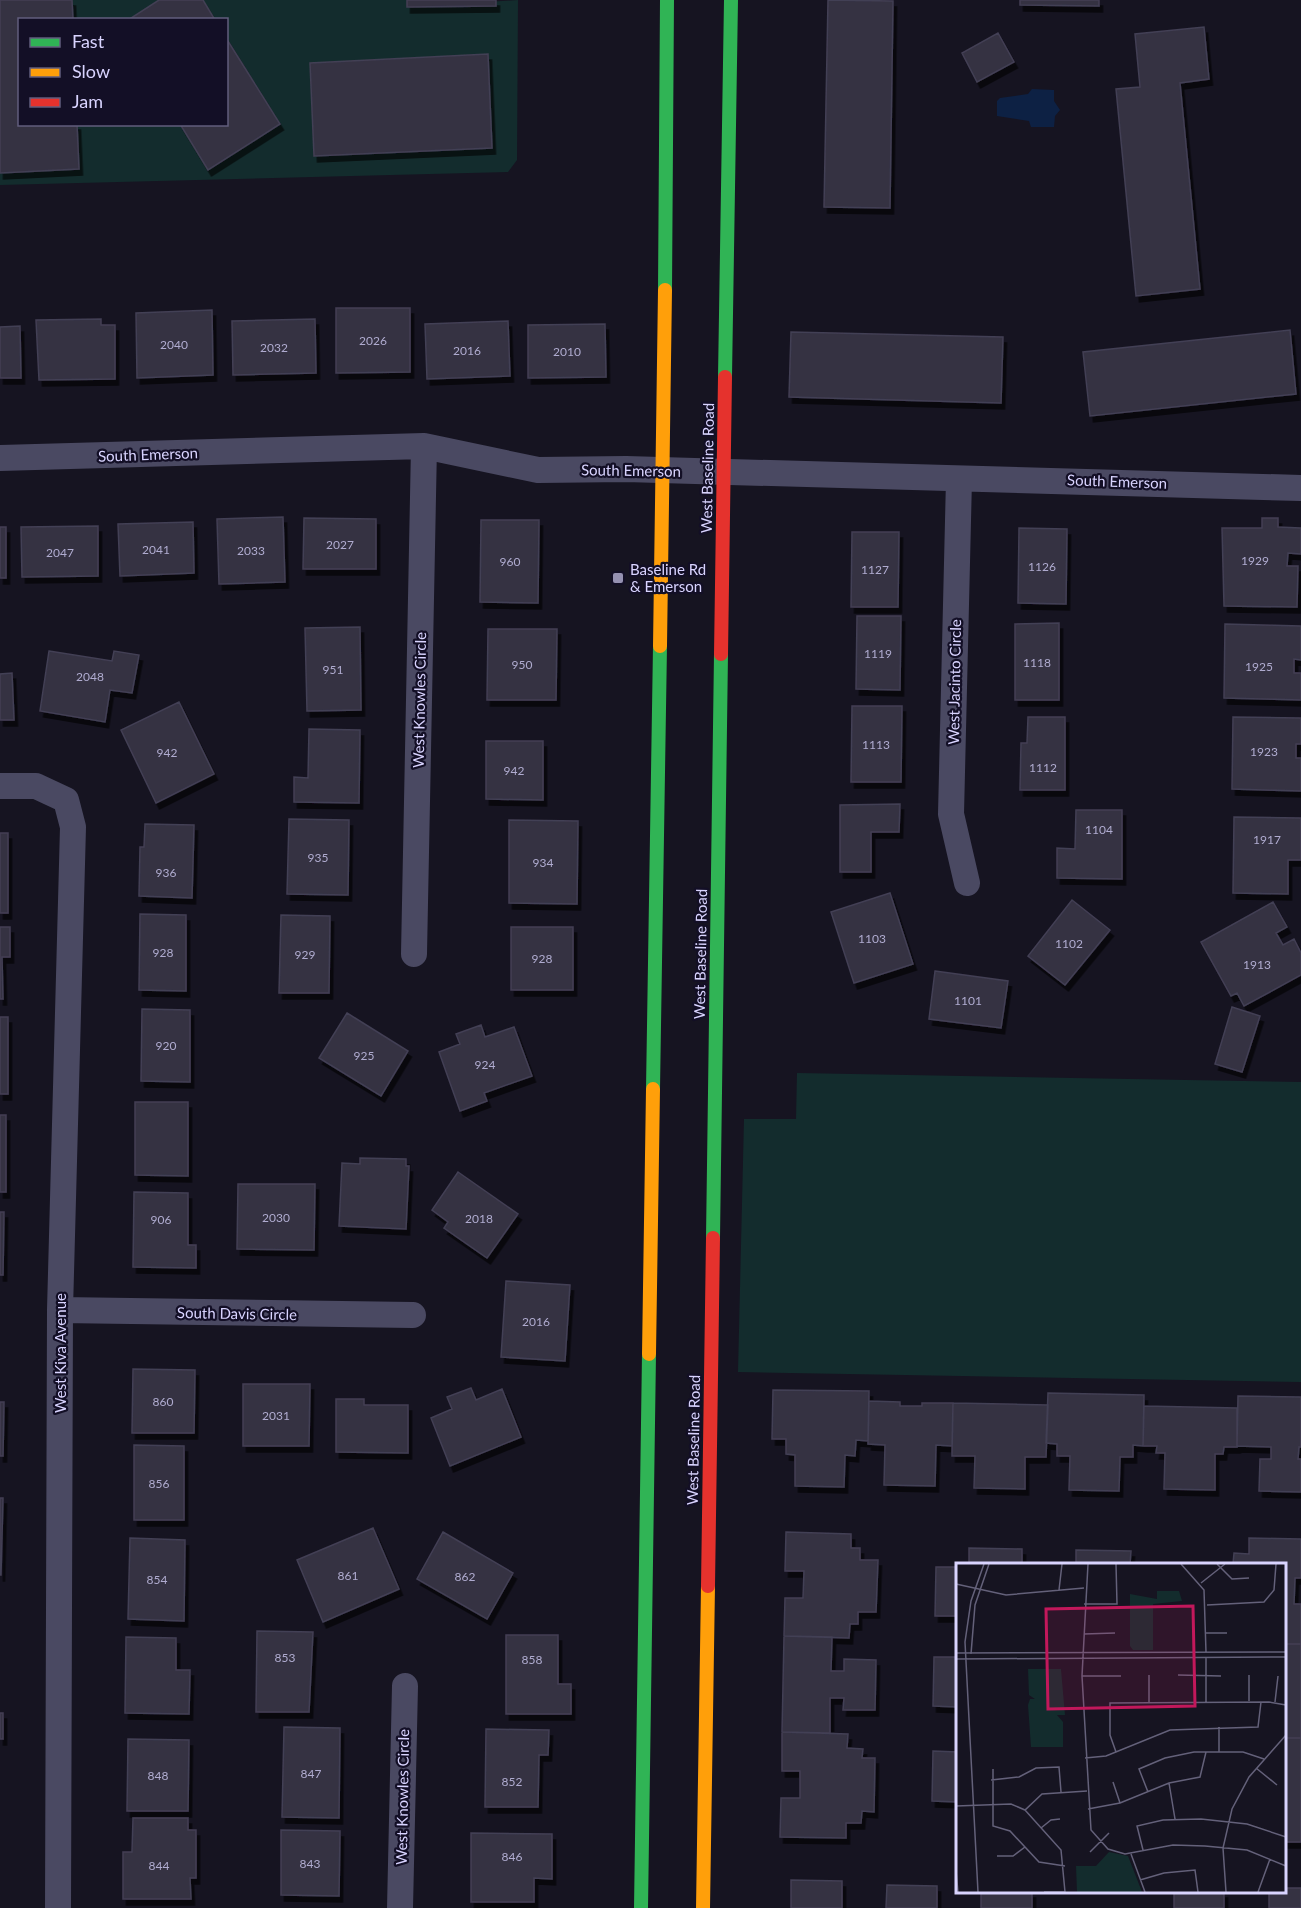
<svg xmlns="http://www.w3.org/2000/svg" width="1301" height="1908" font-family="Lato,sans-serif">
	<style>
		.green { fill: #132c2d; fill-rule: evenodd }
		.water { fill: #0d2144 }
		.building { fill: #343243; stroke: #433f54; stroke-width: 1.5; filter: url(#shadow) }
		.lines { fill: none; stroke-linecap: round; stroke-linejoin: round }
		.street { stroke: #4a4962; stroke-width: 26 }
		.fast { stroke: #30b455; stroke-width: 14 }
		.slow { stroke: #ff9f0a; stroke-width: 14 }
		.jam { stroke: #e5322d; stroke-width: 14 }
		.poi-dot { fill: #9591b1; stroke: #130f26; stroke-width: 2 }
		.labels { text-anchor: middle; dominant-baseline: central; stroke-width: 4.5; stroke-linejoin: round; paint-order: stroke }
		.number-label { font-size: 12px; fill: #b0acd0 }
		.street-label { font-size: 15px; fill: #d9d4ff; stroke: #130f26 }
		.poi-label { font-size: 15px; fill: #d9d4ff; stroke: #130f26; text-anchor: start }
		.inset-road { fill: none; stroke: #64617a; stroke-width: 1.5 }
		.view { fill: #c2185b; fill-opacity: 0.15; stroke: #c2185b; stroke-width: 3 }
		.inset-edge { fill: none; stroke: #d9d4ff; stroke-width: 3 }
	</style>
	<defs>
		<filter id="shadow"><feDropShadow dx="3.5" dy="6" stdDeviation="0" flood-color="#0009"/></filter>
	</defs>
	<rect width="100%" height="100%" fill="#161421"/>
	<path class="green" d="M72,0H159L128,20L73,19Z
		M203,0H407V7L518,0L517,160L508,172L0,185V173L79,169L77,125H180L208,169L280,124L227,38L226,20L215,19ZM487,54L314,156L310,63Z
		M797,1073L1301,1082V1382L738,1372L744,1119H796Z"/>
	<path class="water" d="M1032,89L1054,90V101L1060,110L1055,116L1054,127H1031L1029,121L997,116V101L1000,98L1028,94Z"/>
	<path class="building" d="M0,0H72L73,20H20V124H77L79,169L0,173Z
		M159,0H203L215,20H128Z
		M407,0H496V6L407,7Z
		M828,0L893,1L890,208L824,207Z
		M1020,0H1099V6L1020,5Z
		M1204,27L1209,79L1180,83L1200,289L1136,296L1116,89L1140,87L1135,34Z
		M998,33L1014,62L977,82L962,53Z
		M226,38L280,124L208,170L180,124H226Z
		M488,54L492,148L314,156L310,63Z
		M336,308H410V372L336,373Z
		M212,310L213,375L137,378L136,313Z
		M101,319V325H115V379L39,380L36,320Z
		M315,319L316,373L233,375L232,321Z
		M508,321L510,376L427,379L425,324Z
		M605,324L606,377L528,378V325Z
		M20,326L21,378H0V327Z
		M1290,330L1296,394L1090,416L1083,352Z
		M791,332L1003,337L1001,403L789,397Z
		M283,517L285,582L219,584L217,519Z
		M304,518L376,519V569H303Z
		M1262,518H1278V527L1301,528V554L1288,553L1287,566H1298L1297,607L1224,606L1222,528H1262Z
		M481,520H539L538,603L480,602Z
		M193,522L194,573L120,576L118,524Z
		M98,526V576L22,577L21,527Z
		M0,527H6V578H0Z
		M1019,528L1067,529L1066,604L1018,603Z
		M852,532H899L898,607H851Z
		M857,616H901L900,690L856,689Z
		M1059,623V700H1015V624Z
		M1225,624L1301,626V660L1294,659V673H1301V700L1224,698Z
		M360,627L361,710L307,711L305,628Z
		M488,629H557L556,700H487Z
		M49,651L112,661L114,651L139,655L132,693L110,690L105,722L40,711Z
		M12,673L14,720H0V674Z
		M179,702L214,774L156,803L121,730Z
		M852,706H902L901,782H851Z
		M1028,717H1065V790H1020L1021,743H1027Z
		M1233,717L1301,718V744H1296V758H1301V791L1232,789Z
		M309,729L360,730L359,803L294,802V777L308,778Z
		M486,741H543V800L486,799Z
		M900,804L899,832H871V872H840V805Z
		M1076,810H1122V879L1057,878V848L1075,849Z
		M1234,817L1301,818V860H1288V894L1233,893Z
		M289,819L349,820L348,895L287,894Z
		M509,820L578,821L577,904L509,903Z
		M145,824L194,825L192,898L139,896L140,847H144Z
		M0,833H8V913H0Z
		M890,893L913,964L854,983L831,912Z
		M1072,900L1110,930L1065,985L1028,956Z
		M1273,902L1287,927L1276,933L1283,945L1294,939L1301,953V975L1244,1006L1237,993L1231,996L1201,942Z
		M140,914L186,915V991L139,990Z
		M281,915L330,916L329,993H279Z
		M0,927H10V957H2L3,999H0Z
		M511,927H573V990H511Z
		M935,971L1008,981L1001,1028L929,1019Z
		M1232,1007L1260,1016L1242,1072L1215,1064Z
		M142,1009L190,1010V1082L141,1081Z
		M347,1013L408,1051L381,1096L319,1058Z
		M0,1017H8V1094H0Z
		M481,1025L485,1037L514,1027L532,1076L484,1093L487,1101L460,1111L439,1052L460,1044L456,1034Z
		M135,1102H188V1176L135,1175Z
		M0,1115H6V1192H0Z
		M360,1158L406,1159V1166H409L406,1229L339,1226L342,1163L360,1164Z
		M458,1172L518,1214L487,1258L444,1228L448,1222L432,1210Z
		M238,1184H315L314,1250L237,1249Z
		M134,1192L188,1193V1245H196V1268L133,1267Z
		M0,1212H4L3,1275H0Z
		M506,1281L570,1285L565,1361L501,1357Z
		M133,1369L195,1370L194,1433H132Z
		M243,1384H310L309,1446H243Z
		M471,1388L476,1400L502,1389L521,1437L450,1466L431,1418L452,1409L447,1397Z
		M773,1390L869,1391L868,1441L856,1440L855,1456L845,1455L844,1487L795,1486V1455L786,1454V1439H772Z
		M1048,1393L1144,1395L1143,1446L1133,1445V1457H1120L1119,1491L1069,1490L1070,1456H1057V1444L1046,1443Z
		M1238,1396L1301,1397V1447H1299L1298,1459H1301V1492L1259,1491L1260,1459H1271V1447L1237,1446Z
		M336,1399H364V1405H408V1453L336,1452Z
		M869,1401L900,1402V1406H922V1403H953L952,1446L936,1445L935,1486L884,1485L885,1445L868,1444Z
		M0,1402H4L3,1456H0Z
		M953,1403L1048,1405L1046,1457H1025V1489L974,1488L975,1456H952Z
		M1144,1406L1237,1408V1447H1224L1223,1454H1215V1490L1164,1489L1165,1453H1156L1157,1446H1143Z
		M134,1445L184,1446V1520H134Z
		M0,1498H3L1,1575H0Z
		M373,1528L399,1589L323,1622L297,1560Z
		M443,1532L513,1573L487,1619L417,1579Z
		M786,1532L851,1534V1548H860V1560H878L876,1612H858V1624H850L849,1638L784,1636L785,1598H803L804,1571H785Z
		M130,1538L185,1540L184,1621L128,1619Z
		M1249,1538L1301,1539V1578H1295L1294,1604H1301V1644H1284V1564H1233L1234,1553L1249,1554Z
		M969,1548L1022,1549V1564H969Z
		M1076,1550L1131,1551L1130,1564H1076Z
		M936,1567H958V1616H935Z
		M257,1631L313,1632L309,1712H256Z
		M506,1635H558V1684H571V1714H506Z
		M784,1636L832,1637L831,1671H844V1659L876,1660L875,1710H843L844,1698H830V1733L782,1732Z
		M126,1637L176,1638V1670H190L189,1714L125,1713Z
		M1284,1644H1301V1738H1284Z
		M934,1657H958V1707L933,1706Z
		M0,1713H3V1739H0Z
		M284,1727L340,1728L339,1818L282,1817Z
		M486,1729L549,1730L548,1755H539L538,1807H485Z
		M782,1732L848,1734L847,1748L863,1749L862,1758H875L874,1812L862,1811L861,1823H846V1838L780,1837L781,1798H800V1771H782Z
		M1284,1738H1301V1842H1284Z
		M128,1739L189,1740L188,1811H127Z
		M933,1751L958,1752V1802L932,1801Z
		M133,1818H188V1830H196V1878H190L191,1899H123V1852H132Z
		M281,1830L340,1831L339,1896L281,1895Z
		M471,1833L552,1834V1879L534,1878V1902H471Z
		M791,1880L842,1881V1908H791Z
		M887,1885L937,1886V1908H886Z
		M1284,1888H1301V1908H1269V1892H1284Z
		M981,1892H1032V1908H981Z
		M1174,1892H1224V1908H1174Z"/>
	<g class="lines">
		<path class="street" d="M0,458L424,446L538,470L626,469L1301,488
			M959,479L951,814L967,883
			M0,786H36L66,800L73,827L60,1310L58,1908
			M414,954L424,446
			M60,1310L413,1315
			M400,1908L405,1686"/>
		<path class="fast" d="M665,290L667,0
			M725,377L731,0
			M653,1089L660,646
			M713,1238L721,654
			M641,1908L649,1354"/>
		<path class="slow" d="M660,646L665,290
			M649,1354L653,1089
			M703,1908L708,1586"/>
		<path class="jam" d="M721,654L725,377
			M708,1586L713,1238"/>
	</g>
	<rect class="poi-dot" x="612" y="572" width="12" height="12" rx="3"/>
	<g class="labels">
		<g class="number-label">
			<text x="373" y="340">2026</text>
			<text x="174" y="344">2040</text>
			<text x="274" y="347">2032</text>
			<text x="467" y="350">2016</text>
			<text x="567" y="351">2010</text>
			<text x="340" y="544">2027</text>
			<text x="156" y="549">2041</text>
			<text x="251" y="550">2033</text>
			<text x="60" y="552">2047</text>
			<text x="1255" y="560">1929</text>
			<text x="510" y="561">960</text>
			<text x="1042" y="566">1126</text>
			<text x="875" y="569">1127</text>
			<text x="878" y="653">1119</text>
			<text x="1037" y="662">1118</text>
			<text x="522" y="664">950</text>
			<text x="1259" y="666">1925</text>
			<text x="333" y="669">951</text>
			<text x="90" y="676">2048</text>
			<text x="876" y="744">1113</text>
			<text x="1264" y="751">1923</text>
			<text x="167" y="752">942</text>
			<text x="1043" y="767">1112</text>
			<text x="514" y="770">942</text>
			<text x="1099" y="829">1104</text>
			<text x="1267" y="839">1917</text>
			<text x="318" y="857">935</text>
			<text x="543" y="862">934</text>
			<text x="166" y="872">936</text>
			<text x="872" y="938">1103</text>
			<text x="1069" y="943">1102</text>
			<text x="163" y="952">928</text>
			<text x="305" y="954">929</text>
			<text x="542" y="958">928</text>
			<text x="1257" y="964">1913</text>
			<text x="968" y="1000">1101</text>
			<text x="166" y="1045">920</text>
			<text x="364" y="1055">925</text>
			<text x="485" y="1064">924</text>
			<text x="276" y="1217">2030</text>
			<text x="479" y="1218">2018</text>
			<text x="161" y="1219">906</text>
			<text x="536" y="1321">2016</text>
			<text x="163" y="1401">860</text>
			<text x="276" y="1415">2031</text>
			<text x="159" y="1483">856</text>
			<text x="348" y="1575">861</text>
			<text x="465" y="1576">862</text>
			<text x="157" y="1579">854</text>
			<text x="285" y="1657">853</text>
			<text x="532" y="1659">858</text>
			<text x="311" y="1773">847</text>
			<text x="158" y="1775">848</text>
			<text x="512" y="1781">852</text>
			<text x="512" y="1856">846</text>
			<text x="310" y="1863">843</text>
			<text x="159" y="1865">844</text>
		</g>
		<g class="street-label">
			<text transform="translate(148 454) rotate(-2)">South Emerson</text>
			<text transform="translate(707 468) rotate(-89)">West Baseline Road</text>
			<text transform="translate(631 470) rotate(1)">South Emerson</text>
			<text transform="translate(1117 481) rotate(2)">South Emerson</text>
			<text transform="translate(954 682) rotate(-89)">West Jacinto Circle</text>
			<text transform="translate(419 700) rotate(-89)">West Knowles Circle</text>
			<text transform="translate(700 954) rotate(-89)">West Baseline Road</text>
			<text transform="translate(237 1313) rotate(1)">South Davis Circle</text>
			<text transform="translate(60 1353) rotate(-90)">West Kiva Avenue</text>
			<text transform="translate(693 1440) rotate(-89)">West Baseline Road</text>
			<text transform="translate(402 1797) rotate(-89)">West Knowles Circle</text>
		</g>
		<g class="poi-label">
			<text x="630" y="569">Baseline Rd<tspan x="630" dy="17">&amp; Emerson</tspan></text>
		</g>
	</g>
	<g transform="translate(956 1563)">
		<rect width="330" height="330" fill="#161421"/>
		<path d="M201,28H223L226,38L197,41V87H177L174,83V31L201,36ZM72,106H105L109,152H101L107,159V184H75L72,142L74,136H79L73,132ZM153,289L172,293L186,329H121L120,303H140Z" fill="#132c2d"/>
		<path class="inset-road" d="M132,1L126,113L135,267L152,286L169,291L217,282L249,283L291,287L330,303M225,1L248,27L250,89M261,1L276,16L293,15M245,20L269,1M0,21L50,32L128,25M103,27L106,1M128,41H161L160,1M251,42L308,39L318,27L320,1M250,70H271M128,71L159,70M0,90L330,89M15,91L19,42L33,1M250,95V139M0,96L330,94M193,112V139M222,112L265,113M126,113H165M293,138V112M319,139L322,113M160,189L154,172V140L313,139L330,142M263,189V164M129,195L150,193L214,167L302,164L305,139M300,205L321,222M37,206V263L54,268L83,299L109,303M35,217L63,214L80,205L103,204L105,229M157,219L164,240M213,220L219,256M192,229L183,206L209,195L238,189H287L308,196M0,243L55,241L69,247L86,231L131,228M132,246L164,240L213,220L244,214L250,189M69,247L105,287L109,329M85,265L95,257L104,256M187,287L181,263L207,257L245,256L291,261L330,274M134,289L153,270M175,291L189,329M41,293H57L69,284M0,308L2,329M184,317L208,310L239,307L242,329M22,329L9,79L15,38L28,1M88,329H109M270,329L267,285L276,246L293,214L330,172M302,329L314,296"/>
		<path class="view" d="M237,43L239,143L92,146L90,46Z"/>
		<rect width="330" height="330" class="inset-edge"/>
	</g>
	<rect x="18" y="18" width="210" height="108" fill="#130f26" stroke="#625e7d" stroke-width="1.5"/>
	<rect x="30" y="38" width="30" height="9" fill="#30b455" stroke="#625e7d" stroke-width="1.5"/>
	<text x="72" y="48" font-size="18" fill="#d9d4ff">Fast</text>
	<rect x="30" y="68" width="30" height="9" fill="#ff9f0a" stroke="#625e7d" stroke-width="1.5"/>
	<text x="72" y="78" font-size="18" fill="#d9d4ff">Slow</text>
	<rect x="30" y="98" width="30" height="9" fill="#e5322d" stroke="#625e7d" stroke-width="1.5"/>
	<text x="72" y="108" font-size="18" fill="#d9d4ff">Jam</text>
</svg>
